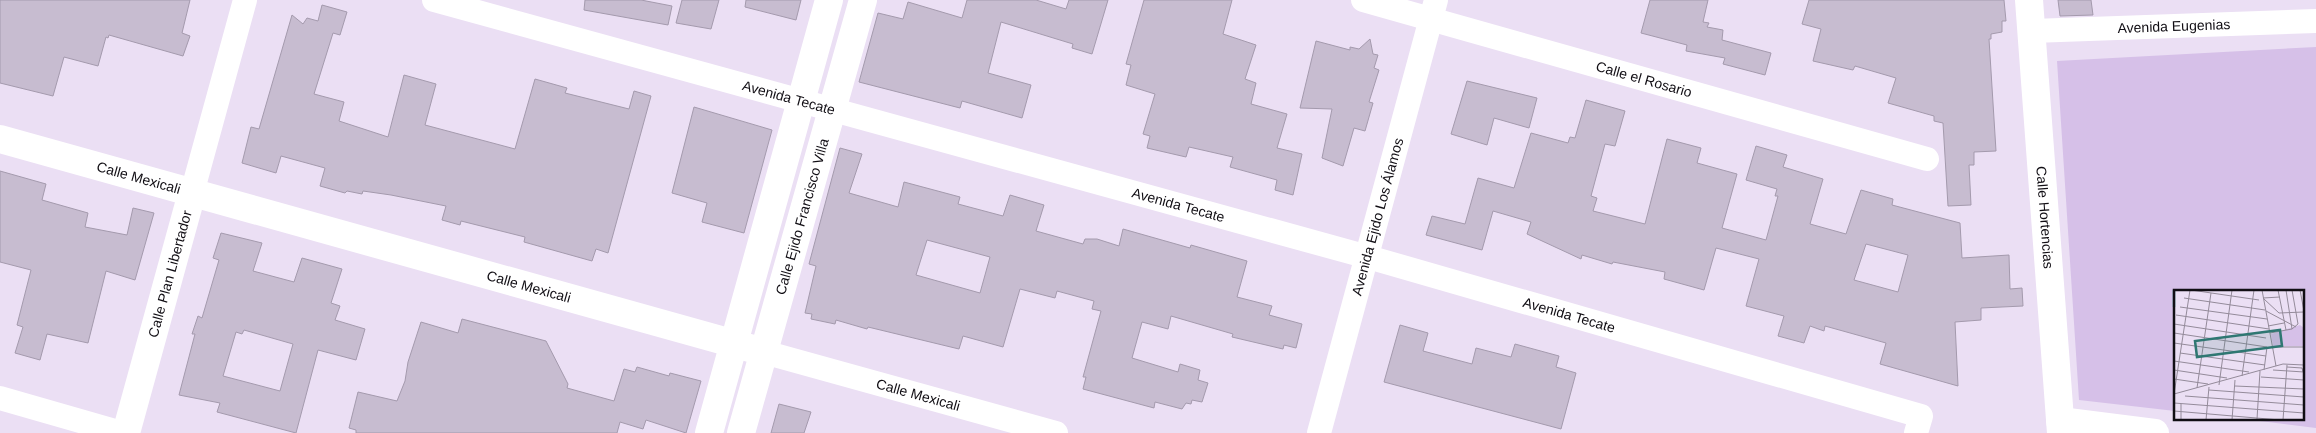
<svg xmlns="http://www.w3.org/2000/svg" width="2316" height="433" font-family="Helvetica,sans-serif">
	<style>
		.green { fill: #d6c0e8 }
		.building { fill: #c7bcd0; stroke: #a49aad; fill-rule: evenodd }
		.lines { fill: none; stroke-linecap: round; stroke-linejoin: round }
		.minor { stroke: #fff; stroke-width: 24 }
		.tertiary { stroke: #fff; stroke-width: 28 }
		.labels { text-anchor: middle; dominant-baseline: central; stroke-width: 4; stroke-linejoin: round; paint-order: stroke }
		.street-label { font-size: 14px; fill: #110e14; stroke: #f7eeff }
		.inset-river { fill: none; stroke: #4db0a9; stroke-width: 2.5 }
		.inset-road { fill: none; stroke: #948b9a; stroke-width: 1 }
		.view { fill: #2f7772; fill-opacity: 0.15; stroke: #2f7772; stroke-width: 2.5 }
		.inset-edge { fill: none; stroke: #110e14; stroke-width: 2.5 }
	</style>
	<rect width="100%" height="100%" fill="#ebdff4"/>
	<path class="green" d="M2316,47V428L2244,419H2302V292H2175V411L2079,400L2057,61Z"/>
	<path class="building" d="M0,0H190L182,33L190,36L183,56L109,35L108,38L106,37L98,66L64,57L53,96L0,83Z
		M585,0H641L672,6L668,25L584,10Z
		M682,0H719L711,29L676,23Z
		M746,0H801L796,20L745,7Z
		M967,0H1036L1066,9L1069,0H1108L1092,54L1072,48L1073,44L1001,22L988,73L1031,85L1022,118L962,101L960,108L859,82L878,13L903,19L908,2L962,18Z
		M1144,0H1232L1223,34L1256,45L1245,79L1256,83L1251,104L1287,114L1277,148L1302,154L1293,195L1275,190L1277,180L1230,167L1233,157L1189,147L1186,157L1147,148L1150,136L1143,134L1155,94L1126,85L1131,65L1126,64Z
		M1650,0H1708L1703,22L1709,23L1707,27L1723,30L1722,40L1771,53L1765,75L1723,64L1725,58L1686,51L1687,45L1641,33Z
		M1809,0H2004L2006,21H2002V32L1991,34V39H1989L1996,151L1974,152V165H1969L1971,205L1948,206L1943,123L1934,121V116L1888,103L1896,78L1855,66L1853,70L1813,61L1821,29L1802,24Z
		M2058,0H2091L2093,15L2060,16Z
		M322,5L347,12L340,35L333,33L314,94L344,102L339,121L388,137L404,75L436,84L425,125L515,149L535,79L567,88L565,93L629,109L634,91L651,96L608,253L596,249L592,261L524,242L525,237L461,221L460,225L442,220L446,206L391,195L363,191L362,194L347,191L345,193L320,186L325,168L281,156L276,173L242,163L251,127L259,129L292,15L303,24L307,18L318,21Z
		M1370,39L1373,54L1378,55L1374,68L1379,70L1369,102L1373,103L1365,131L1354,128L1343,166L1322,158L1332,109L1300,108L1316,41L1350,50V47L1359,49Z
		M1467,81L1537,98L1529,128L1494,118L1487,145L1451,134Z
		M1586,100L1625,111L1615,146L1605,144L1591,196L1597,198L1593,211L1645,224L1667,139L1701,148L1697,163L1737,174L1722,228L1766,240L1778,196H1775L1777,189L1746,180L1756,146L1787,155L1783,167L1823,179L1810,224L1846,234L1861,190L1893,199L1892,205L1960,223L1962,258L2009,255L2010,289L2022,288L2023,306L1981,308V320L1955,322L1958,386L1880,364L1886,343L1825,326L1824,331L1810,326L1804,343L1778,336L1784,316L1746,306L1759,259L1716,248L1704,290L1664,279L1665,272L1613,262L1612,264L1582,255L1581,259L1527,234L1531,222L1493,211L1482,250L1426,235L1432,216L1465,224L1478,178L1514,188L1531,133L1568,143L1570,137L1575,138ZM1866,244L1908,255L1898,292L1854,280Z
		M694,107L772,130L744,233L702,222L707,203L672,193Z
		M840,148L862,154L849,193L898,207L904,182L960,197L958,204L1003,216L1010,195L1044,205L1036,231L1083,244L1085,239H1097L1119,246L1123,229L1190,248L1191,245L1247,261L1237,297L1272,306L1269,315L1302,324L1296,348L1284,345L1283,349L1232,337L1233,334L1171,316L1168,329L1142,322L1132,358L1178,372L1180,364L1200,370L1198,380L1208,383L1202,402L1192,400L1191,404L1186,403L1182,409L1155,402L1154,408L1083,389L1086,377H1083L1101,311L1092,309L1094,301L1057,291L1055,298L1020,289L1003,347L963,336L959,349L868,327L867,329L836,320L835,324L811,319L812,314L805,313L816,266L809,264ZM927,240L990,257L980,293L916,275Z
		M0,171L46,184L42,200L88,213L85,227L127,235L133,208L154,213L135,280L106,271L88,343L47,334L40,360L15,353L23,327L17,325L31,270L0,262Z
		M221,233L262,243L253,271L294,282L302,258L342,269L331,303L340,306L335,320L365,329L356,360L318,350L296,433L217,412L220,403L179,395L195,334H192L198,316L202,318L219,260L213,258ZM244,330L293,344L280,391L223,376L236,332L242,334Z
		M462,319L546,341L568,384L567,388L614,401L624,369L635,372L637,367L669,376L670,373L701,381L686,433L646,420L643,429L620,422L617,433H356V430L349,428L358,392L397,401L405,381L408,362L421,322L458,333Z
		M1400,325L1428,333L1423,351L1472,364L1476,348L1511,357L1515,344L1559,356L1556,367L1576,373L1561,429L1384,382Z
		M779,404L811,412L804,433H771Z"/>
	<g class="lines">
		<g class="minor">
			<path id="s1" d="M434,0L1368,257L1921,416L1916,433"/>
			<path id="s2" d="M1363,0L1927,159"/>
			<path id="s3" d="M2032,31L2316,21"/>
			<path d="M192,193L245,0"/>
			<path id="s4" d="M764,352L1056,433"/>
			<path d="M0,398L122,433"/>
			<path id="s5" d="M1319,433L1436,0"/>
		</g>
		<g class="tertiary">
			<path id="s6" d="M2029,0L2061,433"/>
			<path id="s7" d="M0,139L764,352"/>
			<path d="M2060,421L2155,433"/>
			<path id="s8" d="M126,433L192,193"/>
			<path d="M709,433L829,0"/>
			<path id="s9" d="M741,433L863,0"/>
		</g>
	</g>
	<g class="labels">
		<g class="street-label">
			<text stroke="none"><textPath href="#s3" startOffset="142">Avenida Eugenias</textPath></text>
			<text stroke="none"><textPath href="#s2" startOffset="292">Calle el Rosario</textPath></text>
			<text stroke="none"><textPath href="#s1" startOffset="368">Avenida Tecate</textPath></text>
			<text stroke="none"><textPath href="#s7" startOffset="144">Calle Mexicali</textPath></text>
			<text stroke="none"><textPath href="#s1" startOffset="772">Avenida Tecate</textPath></text>
			<text stroke="none"><textPath href="#s6" startOffset="218">Calle Hortencias</textPath></text>
			<text stroke="none"><textPath href="#s9" startOffset="225">Calle Ejido Francisco Villa</textPath></text>
			<text stroke="none"><textPath href="#s5" startOffset="224">Avenida Ejido Los Álamos</textPath></text>
			<text stroke="none"><textPath href="#s8" startOffset="165">Calle Plan Libertador</textPath></text>
			<text stroke="none"><textPath href="#s7" startOffset="549">Calle Mexicali</textPath></text>
			<text stroke="none"><textPath href="#s1" startOffset="1178">Avenida Tecate</textPath></text>
			<text stroke="none"><textPath href="#s4" startOffset="160">Calle Mexicali</textPath></text>
		</g>
	</g>
	<g transform="translate(2174 290)">
		<rect width="130" height="130" fill="#ebdff4"/>
		<path d="M126,35L130,38V56H99L97,44Z" fill="#d6c0e8"/>
		<path class="inset-river" d="M0,17V0"/>
		<path class="inset-road" d="M17,0L85,10M82,0H108M88,0L102,76M104,0L112,40M112,0L118,39M118,0L124,34M126,0L130,21M10,8L91,20M89,8L106,7M90,9L105,23L130,22M6,17L93,29M92,21L122,37M2,25L95,39M0,34L92,48M94,36L110,33M0,43L93,57L90,80M96,43L118,39L124,34M0,53L92,66M98,57H130M6,63L91,75M0,71L75,82M113,77L128,78L129,82M0,80L53,88M99,80L130,82M68,86L80,0M87,87L130,90M0,89L34,94M45,95L58,0M61,96L130,99M23,98L37,3M35,100L130,107M0,104L16,0M0,104L109,74L130,75M11,106L130,115M0,113L130,123M0,121L106,130M83,129L86,81M7,130V114M32,130L35,97M58,130L61,90M109,130L113,75"/>
		<path class="view" d="M106,40L108,56L23,67L21,51Z"/>
		<rect width="130" height="130" class="inset-edge"/>
	</g>
</svg>
